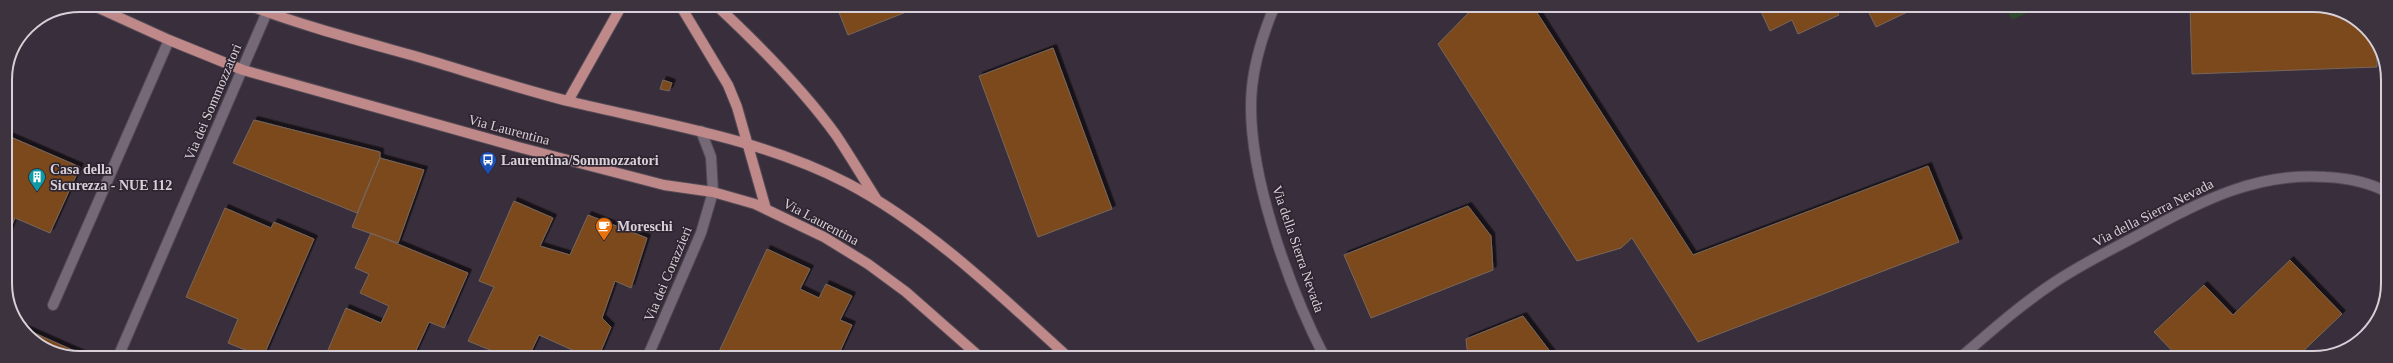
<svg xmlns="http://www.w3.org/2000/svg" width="2393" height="363" font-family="Georgia,serif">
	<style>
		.green { fill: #2d482c }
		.building { fill: #7c481c; stroke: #77675c; filter: url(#shadow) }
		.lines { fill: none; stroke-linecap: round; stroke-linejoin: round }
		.minor-casing { stroke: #534a55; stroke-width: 12 }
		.major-casing { stroke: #534a55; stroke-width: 12 }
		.minor { stroke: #756977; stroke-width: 10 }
		.major { stroke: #bf898a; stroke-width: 10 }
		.labels { text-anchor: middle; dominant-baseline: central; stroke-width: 3.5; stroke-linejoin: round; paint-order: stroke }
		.street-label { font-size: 14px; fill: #d7d0d8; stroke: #2f2531 }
		.poi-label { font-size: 14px; font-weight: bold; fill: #d7d0d8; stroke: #2f2531; text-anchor: start }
		.rim { fill: none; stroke: #d7d0d8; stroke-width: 2 }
	</style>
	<defs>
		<filter id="shadow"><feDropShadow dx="3.5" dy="-3.5" stdDeviation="0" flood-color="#0009"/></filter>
	</defs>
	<rect width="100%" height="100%" fill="#392e3b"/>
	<path class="green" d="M2005,6H2042L2012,20Z"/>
	<path class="building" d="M836,5H924L848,35Z
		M1476,5H1532L1693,255L1928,166L1959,242L1698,342L1632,238L1621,248L1577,261L1438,44Z
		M1758,5H1834L1839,15L1798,34L1792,20L1770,31Z
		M1865,5L1920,6L1876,27Z
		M2190,6H2323L2363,24L2376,47L2377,67L2192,74Z
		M1053,48L1112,209L1038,237L979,76Z
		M663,80L672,83L669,91L660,89Z
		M254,120L380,152V158L357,213L233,163Z
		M6,135L80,167L50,233L15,218L7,237Z
		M380,158L424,170L398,243L352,227Z
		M514,201L553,218L540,246L570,255L588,215L647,238L631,288L615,281L602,318L611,327L598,358H590L539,335L528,358H510L468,341L494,287L479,281Z
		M1468,206L1491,236L1493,270L1371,318L1344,255Z
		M225,208L271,228L274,222L314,239L263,357L228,343L238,319L186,297Z
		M371,233L468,273L444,328L429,322L413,357H325L346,308L381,323L389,306L360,293L369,274L355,268Z
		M767,249L810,269L800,289L819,298L826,284L852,296L840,320L852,325L837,358H716Z
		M2290,260L2342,314L2296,358H2179L2154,332L2204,285L2233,315Z
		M1523,316L1555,358H1468L1466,339Z
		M23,328L86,356L85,357H70L30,339Z"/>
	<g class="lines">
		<defs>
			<path id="minor" d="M1275,5C1264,31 1255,59 1252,87C1244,166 1289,288 1325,358
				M53,305L169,40
				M118,357L267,12
				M647,358L701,233L713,192L711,157L701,131
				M1960,358C1990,332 2019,306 2052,284C2081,264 2113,249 2144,232C2204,200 2257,172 2326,177C2347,178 2368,182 2387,192"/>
			<path id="major" d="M92,5L169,40L243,70L518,147L664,185L713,192L755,204L824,237L868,264L906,292L981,358
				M248,5C303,26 361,41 418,57C469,72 520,89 572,102C664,124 762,139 847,183C929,226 1001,296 1069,358
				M680,5L728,85L737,107L766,209
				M716,5C759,45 802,88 836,135C850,156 863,178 877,200
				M568,101L622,5"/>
		</defs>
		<use href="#minor" class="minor-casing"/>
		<use href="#major" class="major-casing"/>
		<use href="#minor" class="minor"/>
		<use href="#major" class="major"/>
	</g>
	<defs>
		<symbol id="bus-pin" viewBox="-11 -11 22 30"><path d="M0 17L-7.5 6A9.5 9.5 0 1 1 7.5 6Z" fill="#1a4fb4" stroke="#2f2531"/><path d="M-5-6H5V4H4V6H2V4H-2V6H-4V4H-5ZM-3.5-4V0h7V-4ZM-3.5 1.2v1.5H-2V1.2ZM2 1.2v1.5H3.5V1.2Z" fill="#fff"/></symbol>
		<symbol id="building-pin" viewBox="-11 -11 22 30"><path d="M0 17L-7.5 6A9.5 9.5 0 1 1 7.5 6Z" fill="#0f9aa8" stroke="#2f2531"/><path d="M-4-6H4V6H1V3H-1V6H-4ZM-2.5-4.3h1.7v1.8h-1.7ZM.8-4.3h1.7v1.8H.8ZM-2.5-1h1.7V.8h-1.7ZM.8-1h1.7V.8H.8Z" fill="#fff"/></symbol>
		<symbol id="cafe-pin" viewBox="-11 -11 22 30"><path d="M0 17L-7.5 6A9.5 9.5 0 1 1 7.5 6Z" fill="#e8710a" stroke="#2f2531"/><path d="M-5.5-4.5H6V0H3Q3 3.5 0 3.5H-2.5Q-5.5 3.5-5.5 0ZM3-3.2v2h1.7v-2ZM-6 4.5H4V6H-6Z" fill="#fff"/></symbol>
	</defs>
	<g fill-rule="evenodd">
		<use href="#bus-pin" x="478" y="150" width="20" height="27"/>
		<use href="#building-pin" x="27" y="167" width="20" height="27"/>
		<use href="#cafe-pin" x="594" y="216" width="20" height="27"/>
	</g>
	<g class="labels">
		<g class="street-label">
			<text transform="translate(213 102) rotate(-67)">Via dei Sommozzatori</text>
			<text transform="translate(509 130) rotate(15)">Via Laurentina</text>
			<text transform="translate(2153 213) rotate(-27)">Via della Sierra Nevada</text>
			<text transform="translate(821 222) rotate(28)">Via Laurentina</text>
			<text transform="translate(1298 249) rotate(71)">Via della Sierra Nevada</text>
			<text transform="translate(668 274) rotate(-67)">Via dei Corazzieri</text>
		</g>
		<g class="poi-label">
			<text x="501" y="160">Laurentina/Sommozzatori</text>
			<text x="50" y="169">Casa della<tspan x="50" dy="16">Sicurezza - NUE 112</tspan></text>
			<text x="617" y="226">Moreschi</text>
		</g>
	</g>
	<path d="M0 0H2393V363H0ZM80 12H2313A68 68 0 0 1 2381 80V283A68 68 0 0 1 2313 351H80A68 68 0 0 1 12 283V80A68 68 0 0 1 80 12Z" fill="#3c333e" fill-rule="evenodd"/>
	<path class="rim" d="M80 12H2313A68 68 0 0 1 2381 80V283A68 68 0 0 1 2313 351H80A68 68 0 0 1 12 283V80A68 68 0 0 1 80 12Z"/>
</svg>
